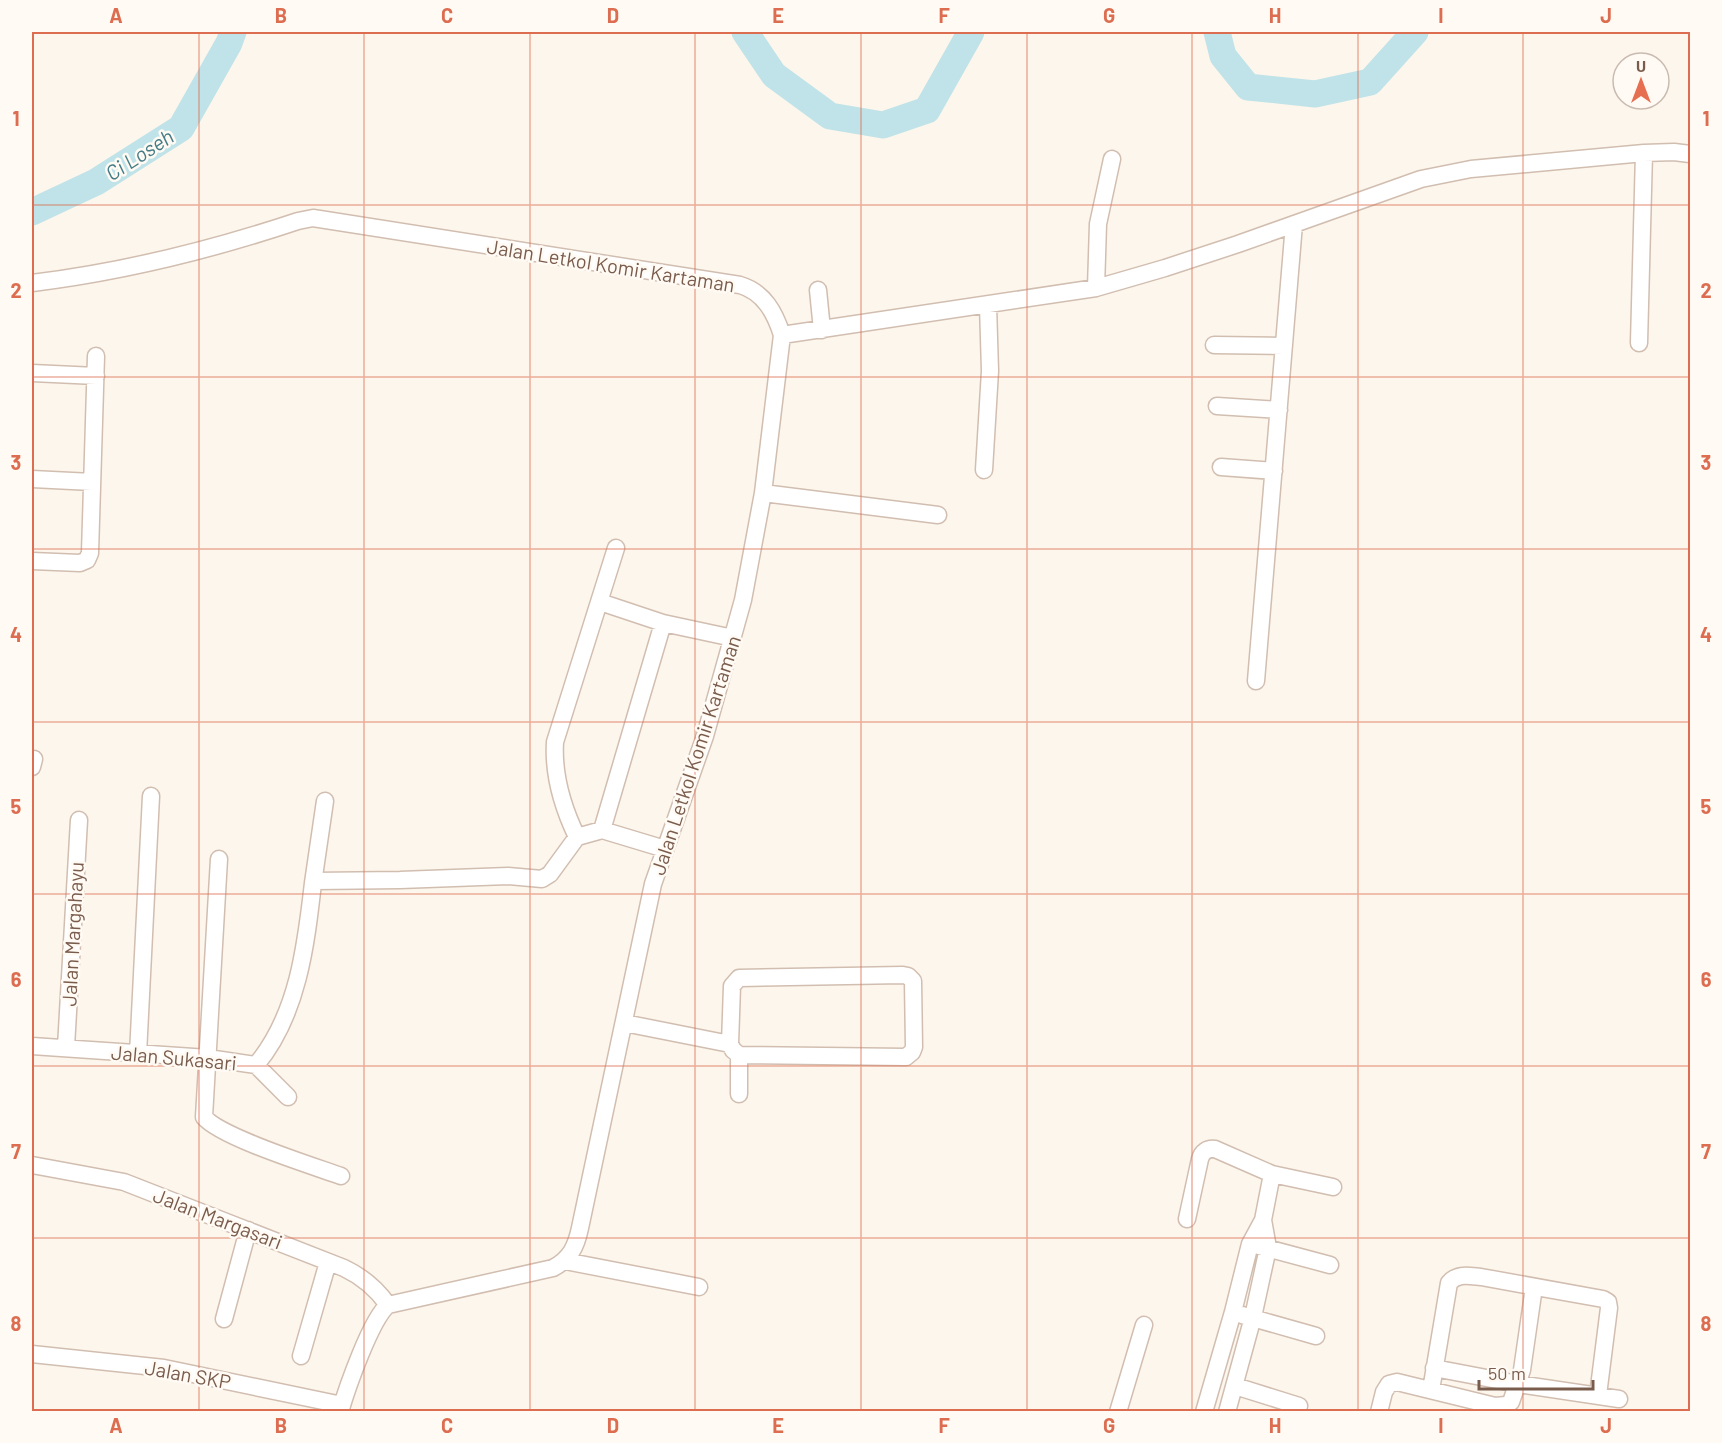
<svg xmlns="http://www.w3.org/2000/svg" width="1722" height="1443" font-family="Barlow,sans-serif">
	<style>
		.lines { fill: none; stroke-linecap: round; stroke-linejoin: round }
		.river { stroke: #bfe3e8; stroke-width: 27 }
		.minor-casing { stroke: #d1beb0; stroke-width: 19 }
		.minor { stroke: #fff; stroke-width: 16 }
		.grid { fill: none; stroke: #dc6d51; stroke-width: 1.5; stroke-opacity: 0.55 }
		.labels { text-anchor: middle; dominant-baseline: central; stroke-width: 5; stroke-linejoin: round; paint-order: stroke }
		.street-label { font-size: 20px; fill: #7a5c4d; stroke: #fffaf3 }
		.water-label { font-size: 21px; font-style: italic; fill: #437c86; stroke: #fffaf3 }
		.neatline { fill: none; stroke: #dc6d51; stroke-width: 2 }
		.grid-label { font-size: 20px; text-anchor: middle; font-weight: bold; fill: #dc6d51 }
	</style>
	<rect width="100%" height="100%" fill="#fdf6ec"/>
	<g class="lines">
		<path class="river" d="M745,32L774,75L830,116L883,125L927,110L971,32
			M1217,32L1223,56L1248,87L1315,94L1370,82L1415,32
			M32,212L96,182L181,128L229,43L233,32"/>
		<defs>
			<path id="minor" d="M32,283C122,272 211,250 298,221L313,218L740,285C764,292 775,313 782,335L763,493L743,600L705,736L653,884L580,1228C576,1247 570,1259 553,1268L388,1305C371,1319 347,1388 340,1412
				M1096,288L1098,224L1112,159
				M818,290L822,330
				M782,335L1096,288L1165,268L1238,244L1421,179L1471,169L1644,153L1674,152L1690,154
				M1639,343L1644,153
				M1214,345L1284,346
				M32,373L96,376
				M1217,406L1279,410
				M1221,467L1274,471
				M984,470L990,371L988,305
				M32,479L92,482
				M763,493L938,515
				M32,561L80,563L87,560L90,553L96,356
				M600,602L663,623L733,638
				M1256,681L1294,224
				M32,767L34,759
				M602,830L663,623
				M577,837C563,808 553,774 555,742L616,548
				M219,859L204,1117C220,1137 313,1166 341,1176
				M314,881L400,880L508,876L542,879L550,874L577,837L602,830L665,849
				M624,1023L730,1044L733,1050L739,1055V1094
				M730,1044L732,986L739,978L903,975L908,976L913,981L914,1047L912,1052L906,1057L739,1055
				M32,1046L208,1058L256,1065C298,1015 306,945 313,883C317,856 321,828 325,801
				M66,1047L79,820
				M138,1054L151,796
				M256,1065L288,1097
				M32,1165L124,1182L344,1268C363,1277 376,1288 388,1305
				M1272,1174L1333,1187
				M1187,1219L1200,1159C1202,1152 1207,1148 1215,1149L1272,1174L1263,1220L1250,1244L1233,1312L1204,1412
				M1259,1246L1330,1265
				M565,1261L699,1287
				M1242,1315L1316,1336
				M224,1319L248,1230
				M32,1354L164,1368L342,1405
				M301,1356L328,1262
				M1434,1368L1518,1384L1619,1399
				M1235,1386L1299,1406
				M1431,1390L1449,1283C1457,1273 1469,1276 1481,1277L1603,1299L1608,1302L1609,1308L1598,1395
				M1118,1412L1144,1325
				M1227,1412L1253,1317L1268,1248L1263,1220
				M1379,1412L1384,1392L1389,1384L1397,1382L1495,1406L1506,1405L1511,1402L1522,1370L1534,1287"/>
		</defs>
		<use href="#minor" class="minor-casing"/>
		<use href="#minor" class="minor"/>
	</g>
	<path class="grid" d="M199,32V1412M364,32V1412M530,32V1412M695,32V1412M861,32V1412M1027,32V1412M1192,32V1412M1358,32V1412M1523,32V1412M32,205H1690M32,377H1690M32,549H1690M32,722H1690M32,894H1690M32,1066H1690M32,1238H1690"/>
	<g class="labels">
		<g class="street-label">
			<text transform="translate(611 265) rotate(9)">Jalan Letkol Komir Kartaman</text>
			<text transform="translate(695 755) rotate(-72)">Jalan Letkol Komir Kartaman</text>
			<text transform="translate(72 934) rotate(-87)">Jalan Margahayu</text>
			<text transform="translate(174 1057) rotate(5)">Jalan Sukasari</text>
			<text transform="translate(218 1218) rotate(21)">Jalan Margasari</text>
			<text transform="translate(188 1374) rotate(10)">Jalan SKP</text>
		</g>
		<g class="water-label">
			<text transform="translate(139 154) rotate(-33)">Ci Loseh</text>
		</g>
	</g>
	<rect width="1722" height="1443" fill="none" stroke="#fffaf3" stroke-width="66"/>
	<g transform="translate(1641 81)"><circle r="28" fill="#fffaf3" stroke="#cabbb1" stroke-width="1.5"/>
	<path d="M0-4.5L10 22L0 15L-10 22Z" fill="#e76f51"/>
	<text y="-9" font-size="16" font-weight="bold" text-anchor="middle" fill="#7a5c4d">U</text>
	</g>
	<path d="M1479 1380v9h114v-9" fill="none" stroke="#7a5c4d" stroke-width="3"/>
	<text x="1488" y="1380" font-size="18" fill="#7a5c4d" stroke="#fffaf3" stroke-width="4.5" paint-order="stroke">50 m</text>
	<rect x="33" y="33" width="1656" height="1377" class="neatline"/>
	<g class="grid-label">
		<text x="116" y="23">A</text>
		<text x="281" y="23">B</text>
		<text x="447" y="23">C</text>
		<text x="613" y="23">D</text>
		<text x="778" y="23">E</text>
		<text x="944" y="23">F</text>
		<text x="1109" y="23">G</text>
		<text x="1275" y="23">H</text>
		<text x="1441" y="23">I</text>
		<text x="1606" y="23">J</text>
		<text x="16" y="126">1</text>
		<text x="1706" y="126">1</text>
		<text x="16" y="298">2</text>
		<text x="1706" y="298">2</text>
		<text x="16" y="470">3</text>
		<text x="1706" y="470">3</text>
		<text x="16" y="642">4</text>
		<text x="1706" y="642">4</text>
		<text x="16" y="814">5</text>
		<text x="1706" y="814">5</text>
		<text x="16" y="987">6</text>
		<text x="1706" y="987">6</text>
		<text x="16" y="1159">7</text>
		<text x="1706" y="1159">7</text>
		<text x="16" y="1331">8</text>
		<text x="1706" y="1331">8</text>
		<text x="116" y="1433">A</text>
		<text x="281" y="1433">B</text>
		<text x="447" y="1433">C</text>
		<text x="613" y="1433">D</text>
		<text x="778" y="1433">E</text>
		<text x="944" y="1433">F</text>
		<text x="1109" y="1433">G</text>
		<text x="1275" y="1433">H</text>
		<text x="1441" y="1433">I</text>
		<text x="1606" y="1433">J</text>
	</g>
</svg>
